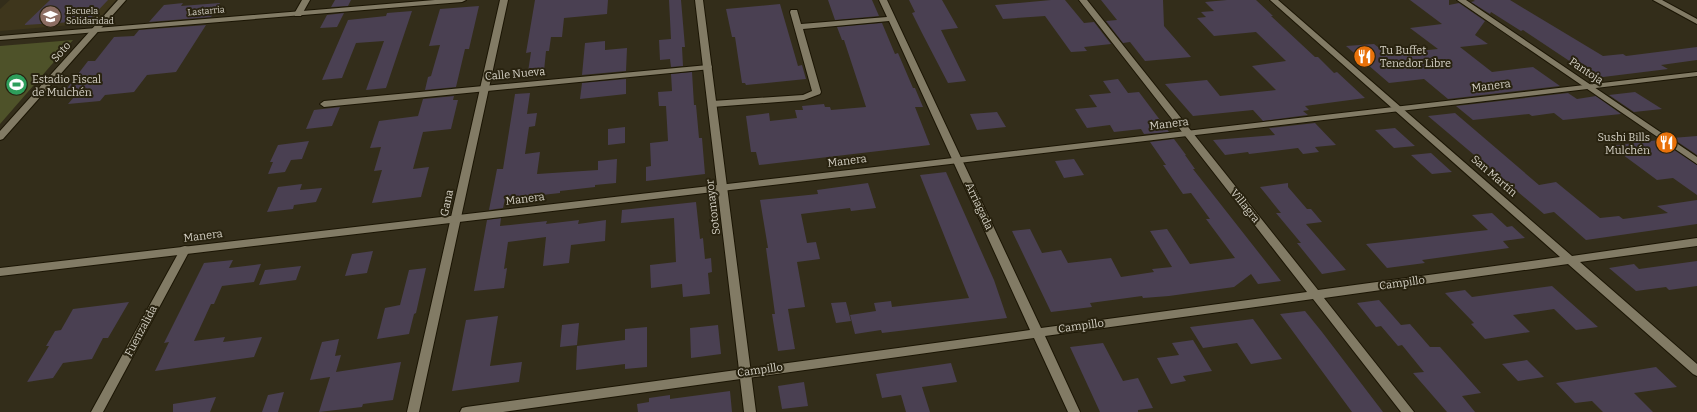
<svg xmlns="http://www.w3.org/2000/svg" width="1697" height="412" font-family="Bitter,serif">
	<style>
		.built { fill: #3e361c }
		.green { fill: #4e5229 }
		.building { fill: #4a4052 }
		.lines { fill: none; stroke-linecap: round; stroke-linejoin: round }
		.minor-casing { stroke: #1b1504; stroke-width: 2 }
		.tertiary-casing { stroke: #1b1504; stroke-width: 2 }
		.secondary-casing { stroke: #1b1504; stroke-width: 2 }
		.minor { fill: #827b65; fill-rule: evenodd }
		.tertiary { fill: #827b65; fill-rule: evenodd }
		.secondary { fill: #827b65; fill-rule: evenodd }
		.labels { text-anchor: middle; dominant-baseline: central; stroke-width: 4; stroke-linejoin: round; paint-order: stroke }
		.far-poi-label { font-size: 9px; fill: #d5d1c5; stroke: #292310; text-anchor: start }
		.far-street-label { font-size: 9px; fill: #d5d1c5; stroke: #292310 }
		.poi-label { font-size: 11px; fill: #d5d1c5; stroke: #292310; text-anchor: start }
		.street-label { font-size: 11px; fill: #d5d1c5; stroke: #292310 }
	</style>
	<rect width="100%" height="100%" fill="#332d1a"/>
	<path class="built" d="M10,0H116L95,23L0,31V9Z"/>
	<path class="green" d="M73,40L0,124V46Z"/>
	<path class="building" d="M50,0H108L88,21L24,25Z
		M335,0H351L348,6L331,7Z
		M535,0H608L607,14L564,18L562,37H551L549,51H546L544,71L528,72L531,52L526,53Z
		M669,0H681L685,47H682L683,66L671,67L670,59L660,60L659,40L671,39Z
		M828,0H872L879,16L835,20Z
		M909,0H942L958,28L941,30L966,81L948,83L922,33L912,13L915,12Z
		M1051,0H1065L1084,23L1094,22L1111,44L1084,47L1087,51L1071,52L1045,16L1003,19L995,5Z
		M1101,0H1163L1164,26L1191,57L1145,61L1130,42L1123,43L1106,21L1117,20Z
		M1227,0H1256L1273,16H1271L1315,57H1318L1334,73L1337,72L1365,98L1305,106L1309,110L1303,111L1308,115L1263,121L1253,110L1193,116L1165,84L1207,80L1220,96L1276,90L1252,66L1286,61L1256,32L1214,36L1197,18L1206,17L1201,12L1214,11L1205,2Z
		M1410,0H1449V5L1459,3L1485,21L1475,35L1488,44L1460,47L1492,72L1533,67L1560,86L1448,99L1424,79L1389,83L1346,46L1374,44L1387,54L1438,49L1410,28L1442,24Z
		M1473,0H1510L1603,56L1623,54L1626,56L1697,47V60L1661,65L1668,69L1595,78L1523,30L1521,31L1491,12L1490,14L1471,2L1475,1Z
		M183,3L181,6L220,3L211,17L149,22L164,5Z
		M780,4L798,66L802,65L806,79L746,85L745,83H742L735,37H732L726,9Z
		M479,6L469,49H465L456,87L425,90L428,77L431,76L440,45L429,46L440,9Z
		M412,11L386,88L366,90L384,41L356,43L342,78L322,80L348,20L386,16L387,13Z
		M344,13L337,27L320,28L327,15Z
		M882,23L895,54L898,53L913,88H915L923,107H915L930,145L759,165L756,152H751L746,116L769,113L770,121L797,118L795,110H803L802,106L824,104L825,107H830L831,110L866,107L844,40H842L837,27Z
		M206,25L176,72L147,75L134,92L105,95L100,101L68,104L80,90L65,91L88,61H95L114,37L134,36L139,30Z
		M605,41V50L627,48L626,71L582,75L585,43Z
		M692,72L694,105H696L699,138H702L705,174L646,181V167L651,166L650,143L668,141L666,106H659L658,92L672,91L671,74Z
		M626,79V94L580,99L582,83Z
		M1118,79L1128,93L1139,92L1169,132L1144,134L1141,129L1114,132L1110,125L1087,128L1075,109L1097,107L1089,95L1111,93L1103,81Z
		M1635,92L1662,109L1634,112L1609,95Z
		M530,93L527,114L537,113L535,126L529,127L525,154L540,152L537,174L598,170V161L617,159L616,183L595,185V187L560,191V193L505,199L503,208L489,210L497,169H503L515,94Z
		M1568,93L1577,99L1596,96L1621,114L1563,120L1554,113L1532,116L1529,114L1473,120L1456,106Z
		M454,96L453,100H458L451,129L423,132L413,169L429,167L421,197L372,203L382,170L374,171L381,147L370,148L379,121L418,116L423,99Z
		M340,107L332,126L306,129L314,110Z
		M997,112L1006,127L977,130L970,114Z
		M1455,113L1539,185L1556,182L1600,218L1619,216L1623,219L1668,213L1657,206L1697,200V224L1586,240L1554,212L1544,214L1428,116Z
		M1315,123L1336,145L1315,147L1319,152L1303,154L1298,148L1249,154L1248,152L1225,155L1213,140L1275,135L1269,128Z
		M625,127V143L608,145V129Z
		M1395,128L1415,146L1394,148L1375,130Z
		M1697,136V155L1672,138Z
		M1174,139L1186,155H1185L1195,169H1193L1281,281L1258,284L1251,274L1234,287L1169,296L1143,298L1142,296L1090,303L1092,307L1051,312L1012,231L1030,229L1042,253L1061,250L1068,263L1111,258L1121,277L1154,272L1152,269L1172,267L1150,231L1167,229L1190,264L1235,258L1206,219H1210L1191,193L1183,194L1163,165H1166L1150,142Z
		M1659,140L1697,165V195L1673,178L1657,180L1611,146Z
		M309,141L302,159L291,160L285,172L268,174L273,162H270L278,145Z
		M1431,153L1452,172L1432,174L1411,155Z
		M1074,159L1084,175L1064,178L1055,161Z
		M946,172L994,280L1007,318L882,333L881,330L855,334L850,315L876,311L874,303L891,301L892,307L969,298L920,175Z
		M868,183L876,208L851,211L850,208L801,214L807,243L816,242L820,259L797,262L805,307L788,309L795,349L778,351L772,314H775L766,248H768L760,200L818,194L817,190Z
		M1288,183V187L1307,209H1311L1322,222L1306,224L1346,270L1322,274L1297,243H1301L1276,213H1281L1260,187Z
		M302,184L300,190L322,188L316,202L294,205L293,209L267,212L278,187Z
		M696,202L700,239L703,238L705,259L711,258L712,272L708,273L710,294L683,297L682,284L651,288L650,265L676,262L674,218L621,223L622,210Z
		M1492,213L1507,227L1512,226L1525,238L1503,241L1509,248L1422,260L1425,263L1387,268L1366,244L1488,230L1472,215Z
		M501,218L500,226L547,221L546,224L579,220L578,224L606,220L605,241L571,245L569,263L543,266L546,237L508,242L504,269L507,268L504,288L474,291L487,220Z
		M373,251L367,273L345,276L352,254Z
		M233,260L229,268L261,264L254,282L222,286L214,304H211L194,341L225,337L223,342L262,337L254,357L155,371L169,342L164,343L204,263Z
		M1697,261V286L1669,290L1666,287L1636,291L1609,268L1634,264L1639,269Z
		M301,266L296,280L259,285L265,270Z
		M426,268L416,313L414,314L409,334L377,339L385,308L400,305L409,270Z
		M1552,286L1598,327L1576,330L1554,309L1513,315L1530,332L1485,339L1471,324L1474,323L1445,293L1465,290L1472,297Z
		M1379,300L1401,325L1410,324L1430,347H1440L1481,393L1462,396L1475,412H1447L1413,373L1424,372L1402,345L1398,346L1381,326L1376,327L1357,303Z
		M129,302L108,338H103L92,359L63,363L53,378L27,382L49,346H46L55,331L61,330L73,309Z
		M846,302L851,321L836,323L831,303Z
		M1305,311L1322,332L1383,412H1352L1280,314Z
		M498,316L490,366L522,362L519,382L452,391L466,320Z
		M1253,319L1282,359L1251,364L1237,343L1203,348L1190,327Z
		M579,323L577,345L560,347L562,325Z
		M718,325L721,354L691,358L690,328Z
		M647,327V367L625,369V364L576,370L577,346L625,340V329Z
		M339,339L335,356L341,355L336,372L401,362L393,400L363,404L362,407L319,412L330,377L310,380L322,342Z
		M1193,340L1212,371L1183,376L1186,381L1171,384L1157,358L1179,355L1172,343Z
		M1103,343L1123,381L1138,378L1153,408L1138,410V412H1100L1070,347Z
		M1527,360L1544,377L1518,381L1502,364Z
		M951,363L957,382L922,387L930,412H906L901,395L882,398L876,374Z
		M1656,367L1677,387L1634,393L1653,412H1603L1592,401L1575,403L1556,383Z
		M804,382L808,406L782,409L778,386Z
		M730,391L732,412H638L637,404L649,402V398L670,395V399Z
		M284,392L278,412H262L268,395Z
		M216,397L210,412H173V404Z"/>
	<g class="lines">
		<defs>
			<path id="minor" d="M118,0H126L3,139L0,140V131Z
				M302,0H310L301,16H295L294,14Z
				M879,0H887L1041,328L1307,292L1079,0H1087L1318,290L1560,257L1270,0H1278L1572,256L1697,238V246L1580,262L1697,364V376L1693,374L1568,264L1324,298L1414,412H1401L1313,299L1045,336L1080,412H1068L1034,338L503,412H460L462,408L466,407L1030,330L889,21L803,29L821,92L820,94L804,100L712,107L708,104L712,101L803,95L812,91L790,12L791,10H797L801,24L887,17Z
				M1457,0H1466L1697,157V164Z
				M708,65H711L712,67L711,69L324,107L320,104L324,101Z
				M185,246L189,247L190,250L103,412H91L180,250L181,247Z"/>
			<path id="tertiary" d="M500,0H508L419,412H407Z
				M695,0H703L756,412H744Z"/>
			<path id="secondary" d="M435,0H466L462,2L0,40V36Z
				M1653,0H1662L1697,19V24Z
				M1697,72V76L0,276V268Z"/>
		</defs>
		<use href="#minor" class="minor-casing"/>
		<use href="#tertiary" class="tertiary-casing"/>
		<use href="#secondary" class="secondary-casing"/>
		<use href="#minor" class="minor"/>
		<use href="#tertiary" class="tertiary"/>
		<use href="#secondary" class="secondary"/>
	</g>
	<defs>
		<symbol id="school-disc" viewBox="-11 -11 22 22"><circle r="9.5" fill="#8d6e63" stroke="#292310"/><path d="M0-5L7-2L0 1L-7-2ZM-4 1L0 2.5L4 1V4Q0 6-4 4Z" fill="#fff"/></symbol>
		<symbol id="restaurant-disc" viewBox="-11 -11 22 22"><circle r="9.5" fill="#e8710a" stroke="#292310"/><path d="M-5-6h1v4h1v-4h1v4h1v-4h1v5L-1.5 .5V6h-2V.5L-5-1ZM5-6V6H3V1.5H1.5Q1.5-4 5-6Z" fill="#fff"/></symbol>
		<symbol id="stadium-disc" viewBox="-11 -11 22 22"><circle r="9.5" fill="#2e9e5b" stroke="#292310"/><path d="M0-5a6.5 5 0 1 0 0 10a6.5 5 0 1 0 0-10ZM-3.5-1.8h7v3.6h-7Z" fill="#fff"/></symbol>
	</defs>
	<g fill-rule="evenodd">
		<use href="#school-disc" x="38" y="4" width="25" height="25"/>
		<use href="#restaurant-disc" x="1352" y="44" width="25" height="25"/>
		<use href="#stadium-disc" x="4" y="72" width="25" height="25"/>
		<use href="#restaurant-disc" x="1654" y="130" width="25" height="25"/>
	</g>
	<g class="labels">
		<g class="far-poi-label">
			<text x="66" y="11">Escuela<tspan x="66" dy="10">Solidaridad</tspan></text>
		</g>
		<g class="far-street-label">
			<text transform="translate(206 11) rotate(-5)">Lastarria</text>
		</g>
		<g class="poi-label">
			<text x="1380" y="50">Tu Buffet<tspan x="1380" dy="13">Tenedor Libre</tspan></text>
			<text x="32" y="79">Estadio Fiscal<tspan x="32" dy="13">de Mulchén</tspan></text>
			<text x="1650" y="137" text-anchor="end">Sushi Bills<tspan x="1650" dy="13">Mulchén</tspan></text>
		</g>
		<g class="street-label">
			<text transform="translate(61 52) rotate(-48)">Soto</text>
			<text transform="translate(1586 71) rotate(34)">Pantoja</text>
			<text transform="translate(515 74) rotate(-5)">Calle Nueva</text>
			<text transform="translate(1491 86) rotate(-7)">Manera</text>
			<text transform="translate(1169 124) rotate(-7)">Manera</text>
			<text transform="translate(847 161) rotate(-7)">Manera</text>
			<text transform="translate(1494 176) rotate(41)">San Martín</text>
			<text transform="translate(525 199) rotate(-7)">Manera</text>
			<text transform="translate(447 203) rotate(-78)">Gana</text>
			<text transform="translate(979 206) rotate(65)">Arriagada</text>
			<text transform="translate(1245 206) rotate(51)">Villagra</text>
			<text transform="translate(713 207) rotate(-97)">Sotomayor</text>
			<text transform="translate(203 236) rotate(-7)">Manera</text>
			<text transform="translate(1402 283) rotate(-8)">Campillo</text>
			<text transform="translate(1081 326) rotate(-8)">Campillo</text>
			<text transform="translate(141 331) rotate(-62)">Fuenzalida</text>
			<text transform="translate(760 370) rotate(-8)">Campillo</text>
		</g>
	</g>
</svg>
